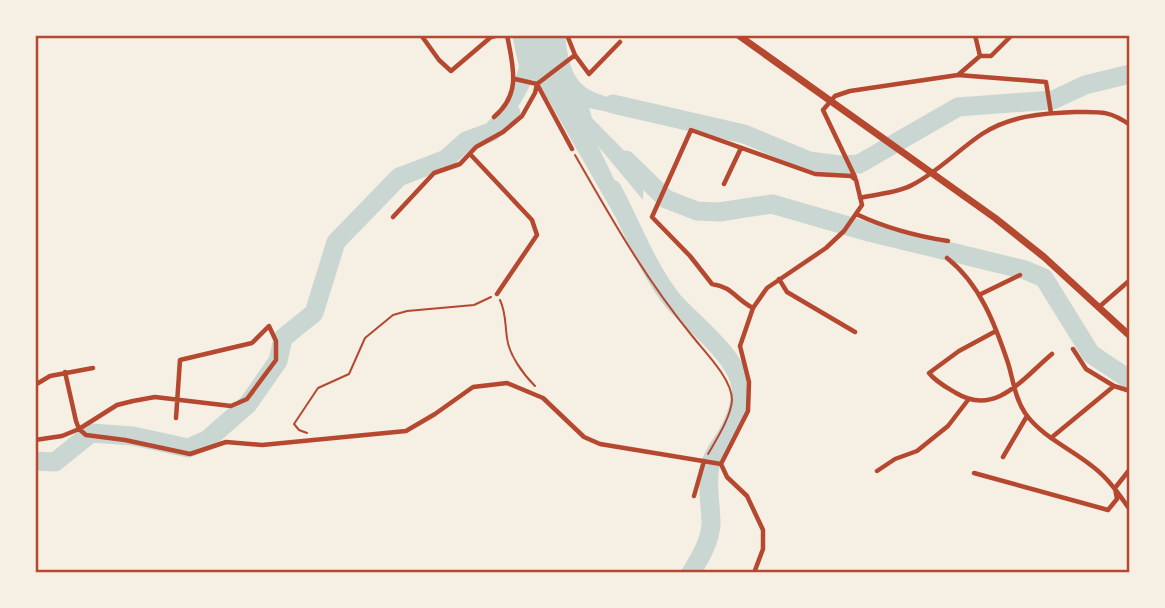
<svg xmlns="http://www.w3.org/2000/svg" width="1165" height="608" font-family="Montserrat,sans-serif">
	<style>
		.water { fill: #c9d6d2 }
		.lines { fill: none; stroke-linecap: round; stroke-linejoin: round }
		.river { stroke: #c9d6d2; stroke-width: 19 }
		.path { stroke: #b5482f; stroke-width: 2 }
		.minor { stroke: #b5482f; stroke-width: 4.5 }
		.primary { stroke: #b5482f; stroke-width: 7 }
		.neatline { fill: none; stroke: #b5482f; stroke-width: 2.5 }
	</style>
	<rect width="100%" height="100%" fill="#f6efe4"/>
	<path class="water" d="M512,35H565C571,92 586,91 637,105V118L589,108L592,118L644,171L643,200L598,146L629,210L615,216L549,101L533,79C521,104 515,115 493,133V123L505,110L519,67Z"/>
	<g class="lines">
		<path class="river" d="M613,104L744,134L809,161L840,165L859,164L958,107L1053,100L1085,85L1130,74
			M626,160L666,199L697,211L719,212L772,204L869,232L1025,270L1044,278L1091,354L1130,380
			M612,189C632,226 646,267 673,301C692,323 744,361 741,393C740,406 734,422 728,433C722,444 713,453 710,466C706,484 711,505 711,524C710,542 700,558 691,573
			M35,461L55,462L91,433L133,436L188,448L207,440L248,404L278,361L283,338L314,313L336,242L399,177L446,159L466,141L491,132L511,113"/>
		<path class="path" d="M575,155C611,218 646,280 693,337C705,352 732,379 732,400C731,417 716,440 708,454
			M500,300C506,312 505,325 507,338C509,355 523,374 535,386
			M307,433L299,430L294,424L318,388L349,374L365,338L393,315L407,311L474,305L491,297"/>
		<path class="minor" d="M421,35L439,60L451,71L491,37L500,35
			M567,35L575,55L589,74L620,42
			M980,56H991L1012,35
			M958,75L1046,82L1051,113
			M515,79L537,84L572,149
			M494,117C522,94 513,66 507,35
			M470,154L532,220L537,235L497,294
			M855,177L823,110L835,96L850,91L958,75L980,56L975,35
			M724,184L741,148
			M860,198C876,194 898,193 912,185C938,172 958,150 982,134C1009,116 1043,113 1075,112C1099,112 1109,110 1130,125
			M856,214C886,228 915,236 948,241
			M393,217L434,173L460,164L476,147L503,132L522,116L535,93L537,84L575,55
			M947,258C980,284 995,324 1008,363C1013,379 1015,398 1025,413C1042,437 1070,448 1092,466C1108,478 1119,494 1130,510
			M779,279L787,292L855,332
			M981,294L1020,275
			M1099,307L1130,280
			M753,308C735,299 733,287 712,284L690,256L652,217L691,130L815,174L851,176L856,180L862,205L844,231L826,248L767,288L753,308L740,346L749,382L748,411L721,464L727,477L747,496L763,530V549L754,573
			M996,331L959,351L929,373C936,382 946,387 956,393C996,417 1023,378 1052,354
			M1073,349L1086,369L1114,386L1130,391
			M65,372L76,421L79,429L86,435L125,440L190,454L226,442L262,445L406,431L435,414L473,387L507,383L543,398L584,437L600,444L721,464
			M35,385L50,376L93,368
			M1051,438L1114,386
			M35,440L62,436L79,429L117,405L133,401L155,397L231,406L247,399L276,360V341L269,326L252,343L180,360L176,418
			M1003,457L1027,416
			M877,471L895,459L917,451L948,426L968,400
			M974,473L1108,510L1117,499L1115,488L1130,469
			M694,496L704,461"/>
		<path class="primary" d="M738,35L995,218L1044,257L1130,336"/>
	</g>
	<rect width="1165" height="608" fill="none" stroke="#f6efe4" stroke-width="74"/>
	<rect x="37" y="37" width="1091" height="534" class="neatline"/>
</svg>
